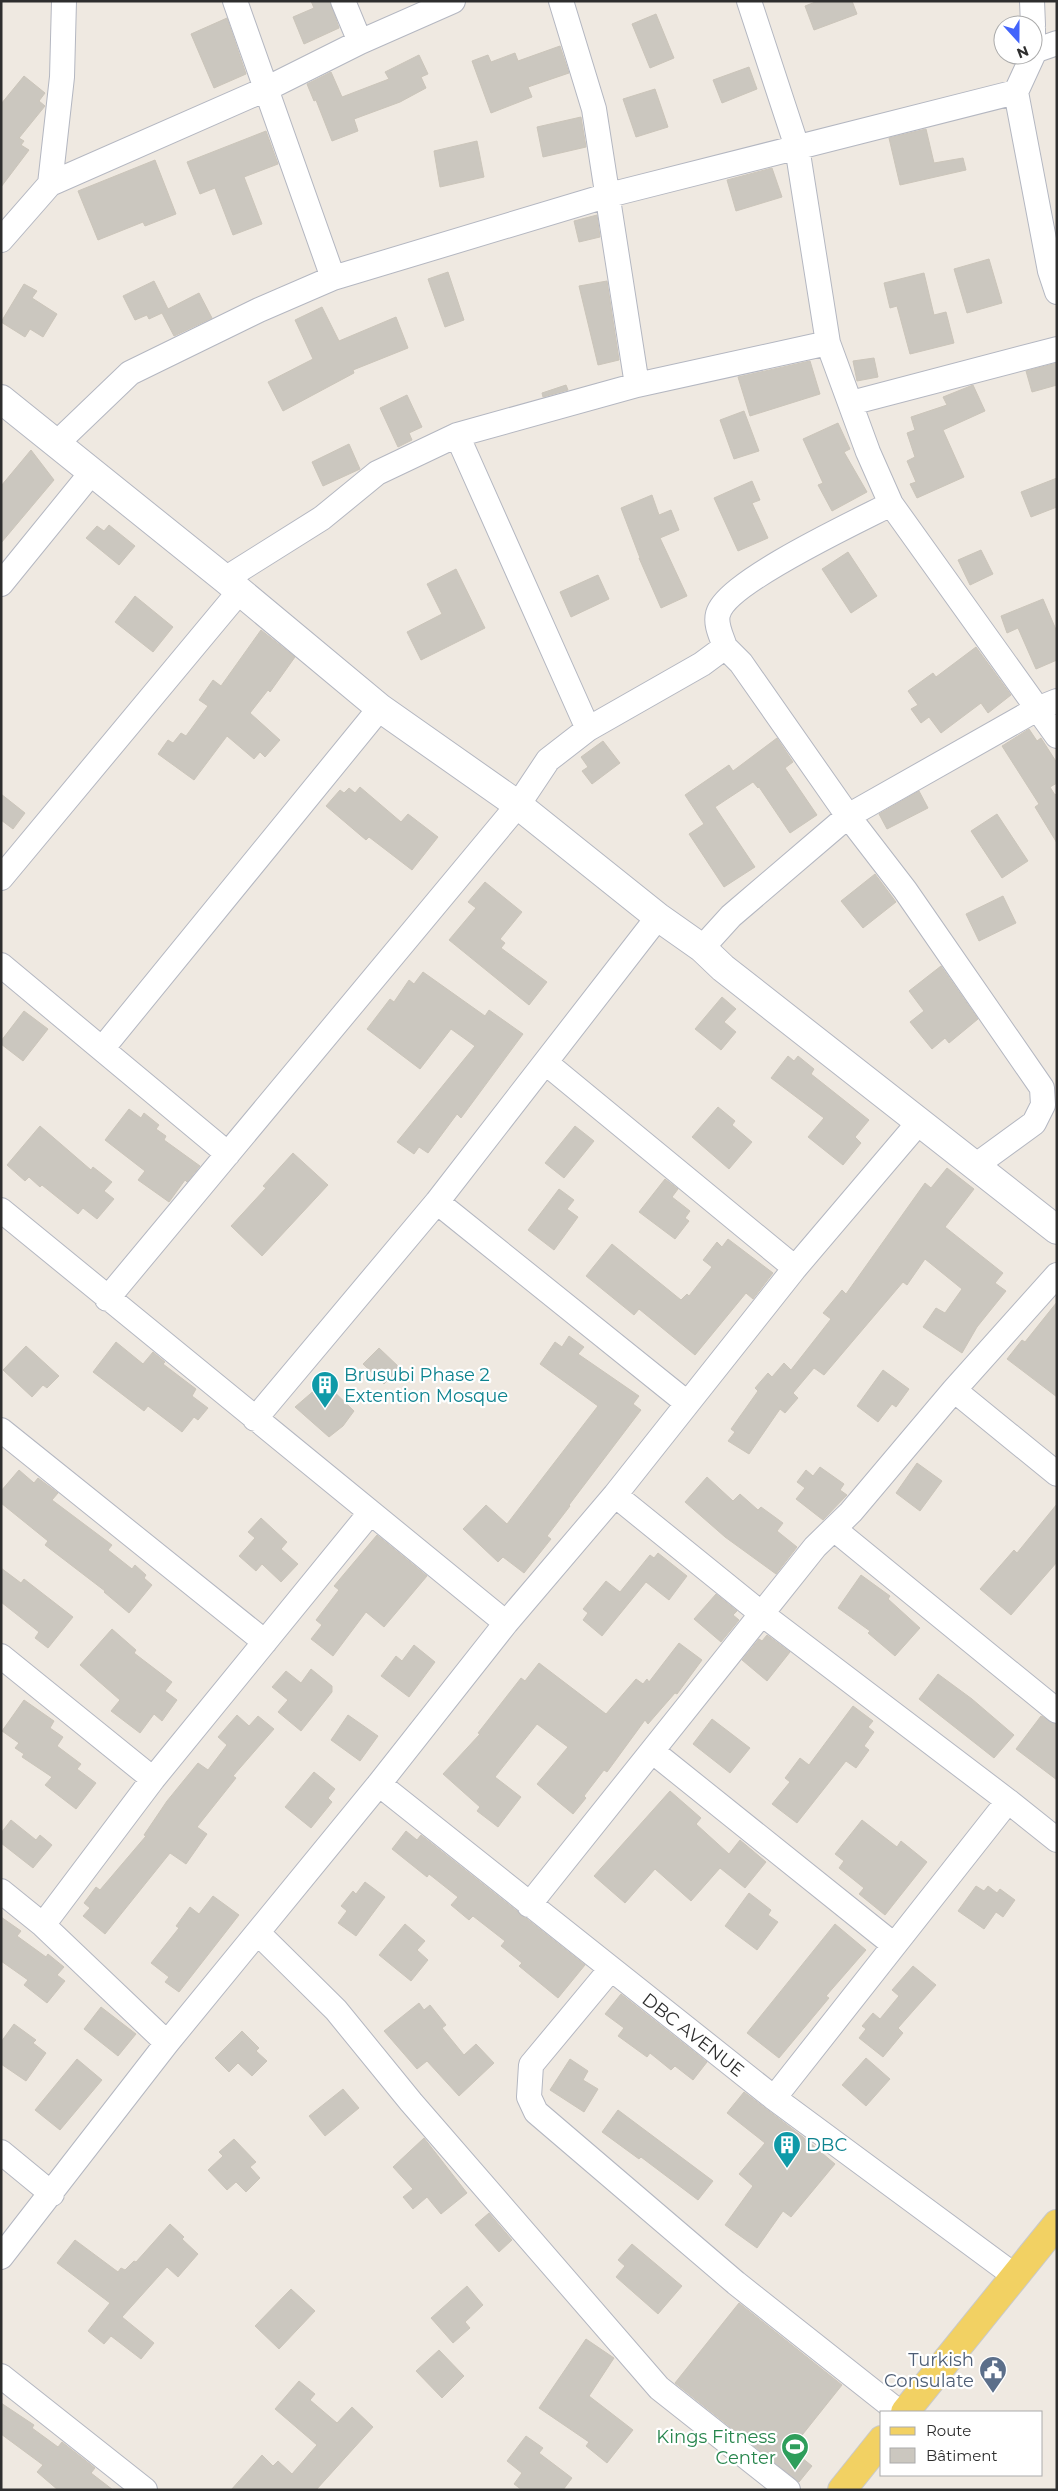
<svg xmlns="http://www.w3.org/2000/svg" width="1058" height="2491" font-family="Montserrat,sans-serif">
	<style>
		.building { fill: #cbc7bf; stroke: #cbc5ba }
		.lines { fill: none; stroke-linecap: round; stroke-linejoin: round }
		.street-casing { stroke: #b4b7c1; stroke-width: 26 }
		.secondary-casing { stroke: #b4b7c1; stroke-width: 30 }
		.primary-casing { stroke: #c9c9c9; stroke-width: 30 }
		.street { stroke: #fff; stroke-width: 24 }
		.secondary { stroke: #fff; stroke-width: 28 }
		.primary { stroke: #f2d163; stroke-width: 28 }
		.labels { text-anchor: middle; dominant-baseline: central; stroke-width: 4.5; stroke-linejoin: round; paint-order: stroke }
		.culture-label { font-size: 18px; fill: #0d838f; stroke: #fff; text-anchor: start }
		.street-label { font-size: 18px; fill: #2e2e2e; stroke: #fff }
		.service-label { font-size: 18px; fill: #4e5e75; stroke: #fff; text-anchor: end }
		.leisure-label { font-size: 18px; fill: #27864d; stroke: #fff; text-anchor: end }
	</style>
	<rect width="100%" height="100%" fill="#efe9e1"/>
	<path class="building" d="M311,1H330L339,28L304,44L293,17L314,8Z
		M818,1H852L857,14L814,30L805,6Z
		M656,14L674,58L650,68L632,24Z
		M227,18L246,74L214,88L191,34Z
		M560,46L569,73L528,87L532,97L491,113L472,61L488,55L491,62L515,53L518,61Z
		M419,55L428,74L421,77L426,88L400,102L354,119L358,131L332,141L316,100L314,101L307,84L331,72L342,97L389,79L385,72Z
		M749,67L757,89L722,103L713,80Z
		M24,76L45,93L39,101L45,106L19,138L24,141L21,145L29,150L1,187V104Z
		M655,89L668,127L636,137L623,99Z
		M581,117L586,147L543,157L537,127Z
		M926,129L934,163L963,158L966,170L900,185L889,138Z
		M266,131L278,164L244,177L262,224L233,235L215,188L200,194L187,162Z
		M477,141L484,177L440,187L434,151Z
		M155,160L176,214L145,226L143,222L98,240L78,191Z
		M772,168L782,197L736,211L727,180Z
		M597,215L600,237L579,242L574,221Z
		M989,259L1002,303L967,313L954,269Z
		M448,272L464,320L445,327L428,279Z
		M924,273L934,315L946,312L954,343L910,354L897,306L890,308L884,283Z
		M154,281L168,309L199,293L212,318L174,336L162,313L149,319L147,315L135,320L123,296Z
		M607,281L619,360L598,365L579,286Z
		M24,284L37,291L32,298L57,314L43,337L30,329L25,337L1,322Z
		M322,307L339,341L396,317L408,348L353,370L354,373L283,411L268,382L313,359L295,320Z
		M874,358L878,377L857,381L853,361Z
		M810,361L820,394L750,416L738,377Z
		M1057,363V385L1032,392L1026,371Z
		M566,385L568,390L543,397L542,393Z
		M973,385L985,411L943,430L964,477L917,498L910,484L916,482L907,461L915,457L907,433L915,430L911,417L947,405L943,397Z
		M407,395L422,427L409,433L412,440L398,447L380,408Z
		M744,411L759,451L734,459L720,420Z
		M838,423L850,449L844,452L867,492L832,511L818,485L823,483L803,439Z
		M349,444L360,469L323,486L312,462Z
		M31,450L54,480L1,543V486Z
		M1057,478V507L1031,517L1021,492Z
		M752,481L760,500L752,503L768,538L738,551L714,498Z
		M652,495L659,515L671,510L679,530L660,538L687,596L661,608L639,558H640L621,508Z
		M109,525L135,546L119,565L86,538L97,526L104,531Z
		M981,550L993,574L970,585L958,560Z
		M848,552L877,596L851,613L822,569Z
		M456,569L485,628L421,660L407,632L442,614L427,584Z
		M598,575L609,599L571,617L560,592Z
		M135,596L173,627L153,652L115,622Z
		M1043,599L1057,632V660L1036,669L1018,628L1007,633L1001,616Z
		M261,630L295,657L270,692L268,690L250,713L280,740L265,757L260,752L254,759L227,736L194,780L158,754L168,740L173,743L181,733L186,736L208,706L199,700L213,680L221,686Z
		M976,647L1011,695L988,713L981,703L941,733L929,717L921,723L911,709L918,705L908,691L933,673L936,677Z
		M1029,729L1037,741L1041,738L1057,763V783L1050,787L1055,795L1057,793V843L1035,807L1039,804L1002,746Z
		M777,738L793,762L785,768L817,815L790,833L759,787L758,788L753,782L715,807L755,867L724,887L689,834L704,824L685,795L729,765L733,771Z
		M603,741L620,763L592,784L582,771L588,767L581,757Z
		M360,787L401,822L408,814L438,837L412,870L369,837L366,840L326,806L340,790L344,793L349,788L355,793Z
		M919,791L928,808L887,829L879,814Z
		M1,794L25,813L13,829L1,820Z
		M997,814L1028,861L1002,878L971,831Z
		M875,874L896,902L863,928L841,901Z
		M485,882L522,912L500,939L505,943L501,948L547,982L529,1005L449,940L476,908L468,902Z
		M1003,896L1016,923L979,941L966,914Z
		M941,966L978,1019L949,1043L945,1038L932,1049L910,1022L924,1011L909,991Z
		M423,972L485,1016L489,1010L523,1034L461,1118L457,1114L428,1153L419,1147L414,1154L397,1142L475,1046L451,1029L420,1069L367,1029L390,999L394,1002L409,980L414,984Z
		M722,997L736,1009L724,1022L736,1032L721,1050L695,1029Z
		M24,1011L48,1029L23,1061L1,1044V1041Z
		M788,1056L794,1061L798,1056L814,1069L811,1074L869,1120L855,1137L861,1143L843,1165L808,1137L824,1118L771,1078Z
		M718,1107L735,1121L732,1125L752,1142L729,1169L692,1137Z
		M129,1109L141,1118L144,1113L159,1125L156,1129L166,1136L164,1140L200,1166L187,1182L185,1180L169,1202L138,1180L145,1171L105,1140Z
		M40,1126L91,1170L93,1167L112,1182L104,1191L114,1199L97,1219L83,1208L78,1214L42,1185L40,1187L29,1177L25,1181L7,1165Z
		M575,1126L594,1141L564,1178L545,1163Z
		M293,1153L328,1185L262,1256L231,1226L266,1188L263,1186Z
		M947,1168L974,1189L945,1227L1003,1273L995,1283L1006,1291L977,1327L962,1353L923,1327L936,1308L945,1313L962,1289L925,1259L907,1285L903,1282L824,1375L814,1368L793,1393L798,1398L785,1413L780,1409L749,1454L728,1441L735,1432L731,1429L758,1391L755,1388L768,1373L772,1377L784,1363L791,1370L831,1319L823,1313L842,1290L846,1294L925,1183L931,1188Z
		M665,1179L678,1189L672,1197L690,1211L685,1218L689,1221L675,1239L639,1212Z
		M559,1189L574,1200L567,1209L578,1217L554,1250L528,1230Z
		M728,1239L773,1273L753,1299L746,1293L695,1355L639,1309L634,1315L586,1276L612,1244L681,1300L687,1294L689,1296L712,1267L703,1260L717,1242L722,1247Z
		M1057,1302V1397L1007,1359L1022,1340L1025,1342Z
		M569,1336L584,1347L578,1354L639,1396L633,1404L641,1410L569,1505L570,1506L547,1536L551,1539L524,1573L503,1557L498,1562L463,1529L486,1505L507,1524L598,1406L540,1364L555,1342L562,1347Z
		M116,1342L143,1364L153,1352L165,1362L163,1364L196,1389L192,1396L208,1408L198,1420L194,1417L182,1432L148,1406L144,1411L93,1372Z
		M26,1346L59,1376L47,1388L43,1385L32,1397L3,1370Z
		M379,1348L400,1368L384,1384L363,1364Z
		M883,1370L909,1389L896,1407L892,1404L878,1422L857,1406Z
		M324,1382L354,1411L343,1426L329,1437L295,1407Z
		M917,1463L942,1481L920,1511L896,1493Z
		M820,1467L844,1484L840,1490L847,1495L823,1520L796,1499L805,1488L797,1482L806,1470L813,1476Z
		M19,1470L34,1483L38,1478L58,1493L52,1500L112,1545L108,1550L132,1569L135,1565L146,1575L144,1578L152,1585L129,1613L104,1592L105,1591L45,1545L48,1541L1,1503V1491Z
		M707,1477L733,1501L740,1494L758,1510L761,1507L783,1523L777,1531L797,1547L776,1574L725,1537L685,1502Z
		M1057,1504V1562L1011,1615L980,1589L1014,1550L1017,1553Z
		M261,1518L287,1542L281,1549L298,1564L281,1582L262,1564L256,1571L239,1556L255,1538L248,1532Z
		M377,1535L427,1576L384,1627L366,1612L333,1656L311,1639L322,1625L316,1620L339,1590L334,1586Z
		M658,1553L687,1576L669,1600L646,1582L602,1636L583,1620L588,1613L583,1609L606,1581L620,1592L650,1555L654,1558Z
		M1,1568L21,1583L24,1579L73,1617L48,1648L35,1638L39,1632L1,1602Z
		M861,1575L890,1596L888,1599L920,1628L895,1656L868,1633L870,1631L838,1608Z
		M716,1594L737,1611L733,1615L739,1620L721,1642L694,1619Z
		M112,1629L136,1650L134,1653L172,1682L165,1691L177,1700L162,1721L154,1714L140,1733L111,1711L120,1700L80,1665Z
		M767,1635L790,1652L767,1681L742,1660L759,1639L762,1641Z
		M679,1643L702,1660L677,1694L675,1693L648,1724L645,1720L607,1772L604,1770L584,1796L586,1798L573,1814L537,1784L568,1747L537,1724L495,1777L521,1797L498,1827L477,1811L480,1807L443,1774L480,1734L478,1733L521,1678L525,1681L539,1663L606,1714L636,1679L643,1684L647,1679L649,1682Z
		M414,1645L435,1662L409,1697L381,1676L396,1656L402,1661Z
		M311,1669L332,1686V1692L301,1731L278,1712L288,1700L272,1687L286,1671L301,1683Z
		M938,1674L972,1699L1014,1735L994,1758L919,1699Z
		M24,1700L54,1721L50,1728L63,1737L57,1746L81,1764L77,1769L96,1783L76,1809L45,1785L52,1777L22,1757L24,1754L15,1748L19,1743L2,1731Z
		M853,1706L873,1721L868,1727L874,1732L864,1746L869,1750L856,1768L846,1761L797,1823L772,1804L790,1782L785,1778L800,1758L809,1765Z
		M237,1715L249,1726L258,1716L274,1729L233,1776L236,1778L197,1827L207,1834L186,1864L170,1853L105,1934L83,1916L90,1908L84,1903L96,1887L100,1890L146,1836L144,1835L167,1801L198,1763L208,1770L227,1745L218,1737Z
		M348,1715L378,1736L360,1761L331,1740Z
		M1041,1716L1057,1724V1780L1016,1749Z
		M712,1719L750,1748L730,1773L693,1744Z
		M314,1772L335,1789L328,1798L332,1802L311,1828L285,1807Z
		M670,1791L701,1818L696,1824L729,1854L740,1840L766,1862L745,1888L720,1868L691,1901L655,1869L625,1903L594,1876Z
		M11,1820L36,1840L40,1835L52,1845L33,1868L1,1843V1833Z
		M862,1820L897,1847L901,1841L927,1862L885,1915L859,1894L864,1888L839,1868L844,1861L835,1854Z
		M406,1831L417,1840L421,1835L585,1965L558,1998L519,1966L522,1963L501,1946L505,1941L473,1916L469,1920L451,1905L458,1897L429,1874L427,1877L392,1849Z
		M365,1882L385,1897L356,1936L338,1923L347,1911L341,1906L353,1891L356,1894Z
		M976,1886L984,1891L988,1886L997,1893L1000,1889L1015,1900L1003,1917L996,1912L984,1929L958,1911Z
		M749,1893L771,1910L768,1915L778,1922L757,1950L725,1926Z
		M213,1896L239,1915L179,1992L165,1982L169,1977L151,1963L179,1928L176,1926L190,1907L199,1914Z
		M1,1917L21,1931L17,1936L46,1957L48,1954L64,1967L57,1975L65,1981L47,2003L24,1985L28,1980L1,1961Z
		M405,1924L425,1941L417,1950L428,1960L411,1981L379,1955Z
		M835,1924L866,1950L826,1996L829,1998L779,2058L747,2033Z
		M913,1966L936,1985L898,2028L903,2033L883,2057L859,2038L866,2029L862,2026L873,2013L880,2019L899,1996L892,1990Z
		M621,1994L707,2062L693,2080L675,2066L671,2070L650,2053L647,2057L618,2036L624,2028L605,2014Z
		M419,2003L424,2010L430,2005L446,2025L442,2028L464,2055L476,2044L494,2063L459,2096L427,2061L417,2069L384,2031Z
		M101,2007L136,2034L118,2056L84,2029Z
		M14,2024L36,2040L33,2043L46,2053L26,2081L1,2064V2042Z
		M242,2031L259,2048L256,2051L267,2061L252,2076L238,2063L229,2072L215,2058Z
		M866,2058L890,2079L866,2106L842,2085Z
		M77,2059L102,2080L60,2130L35,2110Z
		M570,2059L588,2071L583,2080L598,2089L584,2112L550,2090Z
		M343,2089L359,2108L325,2136L309,2116Z
		M744,2092L803,2137L835,2164L791,2217L783,2211L757,2248L725,2225L753,2186L739,2174L765,2143L727,2113Z
		M618,2110L713,2181L698,2200L641,2157L639,2159L602,2132Z
		M424,2138L467,2193L441,2214L427,2197L413,2209L403,2197L413,2189L393,2167Z
		M234,2139L256,2162L250,2167L260,2178L246,2192L236,2182L227,2190L208,2170L223,2156L219,2152Z
		M489,2213L512,2240L499,2252L475,2225Z
		M170,2224L184,2237L182,2239L198,2254L178,2277L167,2267L122,2317L154,2343L141,2359L111,2336L104,2344L88,2331L110,2303L57,2263L75,2240L118,2272L121,2268L125,2270L134,2261L136,2262Z
		M632,2244L682,2286L658,2314L616,2277L625,2266L618,2260Z
		M467,2286L483,2305L465,2322L470,2328L453,2343L431,2318Z
		M291,2289L315,2311L279,2349L255,2326Z
		M739,2303L842,2385L791,2449L812,2466L799,2482L675,2383Z
		M586,2339L614,2358L589,2396L633,2430L607,2463L586,2446L589,2442L539,2408Z
		M439,2350L464,2376L442,2398L416,2371Z
		M299,2381L315,2394L310,2400L337,2423L352,2407L373,2427L316,2490H231L262,2455L273,2466L278,2461L292,2474L317,2445L275,2409Z
		M1,2403L34,2425L32,2428L58,2447L62,2442L95,2468L91,2473L113,2490H58L37,2472L43,2465L1,2434Z
		M526,2436L543,2448L539,2453L572,2478L563,2490H522L514,2484L522,2473L507,2461Z"/>
	<g class="lines">
		<defs>
			<path id="street" d="M235,1L333,278
				M343,1L360,42
				M561,1L594,109L637,385
				M749,1L797,147L828,343L868,452L891,504L1057,736
				M1032,1L1033,25
				M1033,29V54
				M1034,51L1057,43
				M1033,55L1016,92L1050,271L1057,292
				M50,184L62,77L64,1
				M1,240L50,184L266,89L360,42L453,1
				M851,403L1057,349
				M457,435L588,729
				M57,443L130,373L259,310L333,278L609,195L1016,92
				M225,579L322,518L377,473L457,435L637,385L828,343
				M1,584L92,472
				M725,647L741,663L848,816L905,890L1042,1088L1043,1105L1034,1123L975,1166
				M1,878L239,592
				M702,948L731,916L848,816L1037,709L1057,701
				M1,965L228,1154
				M102,1049L380,708
				M546,1063L795,1268
				M437,1202L687,1403
				M1,1210L506,1623
				M107,1299L518,805L548,760L588,729L702,664L725,647C722,637 715,625 718,614C726,582 858,521 891,504
				M954,1390L1057,1474
				M255,1419L437,1202L658,917
				M1,1430L265,1642
				M615,1495L762,1614L1008,1801L1057,1840
				M834,1529L1057,1711
				M1,1656L153,1779
				M652,1751L894,1945
				M379,1784L774,2098L1015,2276
				M1,1891L43,1925L167,2043
				M529,1905L815,1547L851,1512L954,1390L1057,1275
				M43,1925L153,1779L370,1513
				M258,1933L336,2010L411,2102L659,2388L788,2490
				M610,1970L531,2065L529,2097L536,2112L736,2283L899,2412
				M774,2098L1008,1801
				M1,2152L52,2194
				M1,2257L167,2043L379,1784L506,1623L615,1495L795,1268L920,1121
				M1,2376L145,2490"/>
			<path id="secondary" d="M1,399L225,579L380,708L518,805L658,917L702,948L723,968L1057,1230"/>
			<path id="primary" d="M905,2412L1057,2224
				M842,2490L882,2440"/>
		</defs>
		<use href="#street" class="street-casing"/>
		<use href="#secondary" class="secondary-casing"/>
		<use href="#primary" class="primary-casing"/>
		<use href="#street" class="street"/>
		<use href="#secondary" class="secondary"/>
		<use href="#primary" class="primary"/>
	</g>
	<defs>
		<symbol id="building-pin" viewBox="-11 -11 22 30"><path d="M0 17L-7.5 6A9.5 9.5 0 1 1 7.5 6Z" fill="#0f9aa8" stroke="#fff"/><path d="M-4-6H4V6H1V3H-1V6H-4ZM-2.5-4.3h1.7v1.8h-1.7ZM.8-4.3h1.7v1.8H.8ZM-2.5-1h1.7V.8h-1.7ZM.8-1h1.7V.8H.8Z" fill="#fff"/></symbol>
		<symbol id="civic-pin" viewBox="-11 -11 22 30"><path d="M0 17L-7.5 6A9.5 9.5 0 1 1 7.5 6Z" fill="#5c6f8a" stroke="#fff"/><path d="M-.6-6.5H3V-4.5H.6V-3L4-1V1h2V6H-6V1h2V-1L-.6-3ZM-1.2 2.5V6h2.4V2.5Z" fill="#fff"/></symbol>
		<symbol id="stadium-pin" viewBox="-11 -11 22 30"><path d="M0 17L-7.5 6A9.5 9.5 0 1 1 7.5 6Z" fill="#2e9e5b" stroke="#fff"/><path d="M0-5a6.5 5 0 1 0 0 10a6.5 5 0 1 0 0-10ZM-3.5-1.8h7v3.6h-7Z" fill="#fff"/></symbol>
	</defs>
	<g fill-rule="evenodd">
		<use href="#building-pin" x="309" y="1369" width="32" height="43"/>
		<use href="#building-pin" x="771" y="2129" width="32" height="43"/>
		<use href="#civic-pin" x="977" y="2354" width="32" height="43"/>
		<use href="#stadium-pin" x="779" y="2431" width="32" height="43"/>
	</g>
	<g class="labels">
		<g class="culture-label">
			<text x="344" y="1375">Brusubi Phase 2<tspan x="344" dy="21">Extention Mosque</tspan></text>
			<text x="806" y="2145">DBC</text>
		</g>
		<g class="street-label">
			<text transform="translate(693 2035) rotate(38)">DBC AVENUE</text>
		</g>
		<g class="service-label">
			<text x="974" y="2360">Turkish<tspan x="974" dy="21">Consulate</tspan></text>
		</g>
		<g class="leisure-label">
			<text x="776" y="2437">Kings Fitness<tspan x="776" dy="21">Center</tspan></text>
		</g>
	</g>
	<rect width="1058" height="2491" fill="none" stroke="#2e2e2e" stroke-width="5"/>
	<rect x="880" y="2411" width="162" height="65" fill="#ffffff" stroke="#ababab"/>
	<rect x="890" y="2427" width="25" height="8" fill="#f2d163" stroke="#ababab"/>
	<text x="926" y="2436" font-size="15" fill="#2e2e2e">Route</text>
	<rect x="890" y="2448" width="25" height="15" fill="#cbc7bf" stroke="#ababab"/>
	<text x="926" y="2461" font-size="15" fill="#2e2e2e">Bâtiment</text>
	<g transform="translate(1018 40) rotate(159)"><circle r="24" fill="#ffffff" stroke="#ababab"/>
	<path d="M0-4L9 19L0 12L-9 19Z" fill="#4264fb"/>
	<text y="-8" font-size="14" font-weight="bold" text-anchor="middle" fill="#2e2e2e">N</text>
	</g>
</svg>
